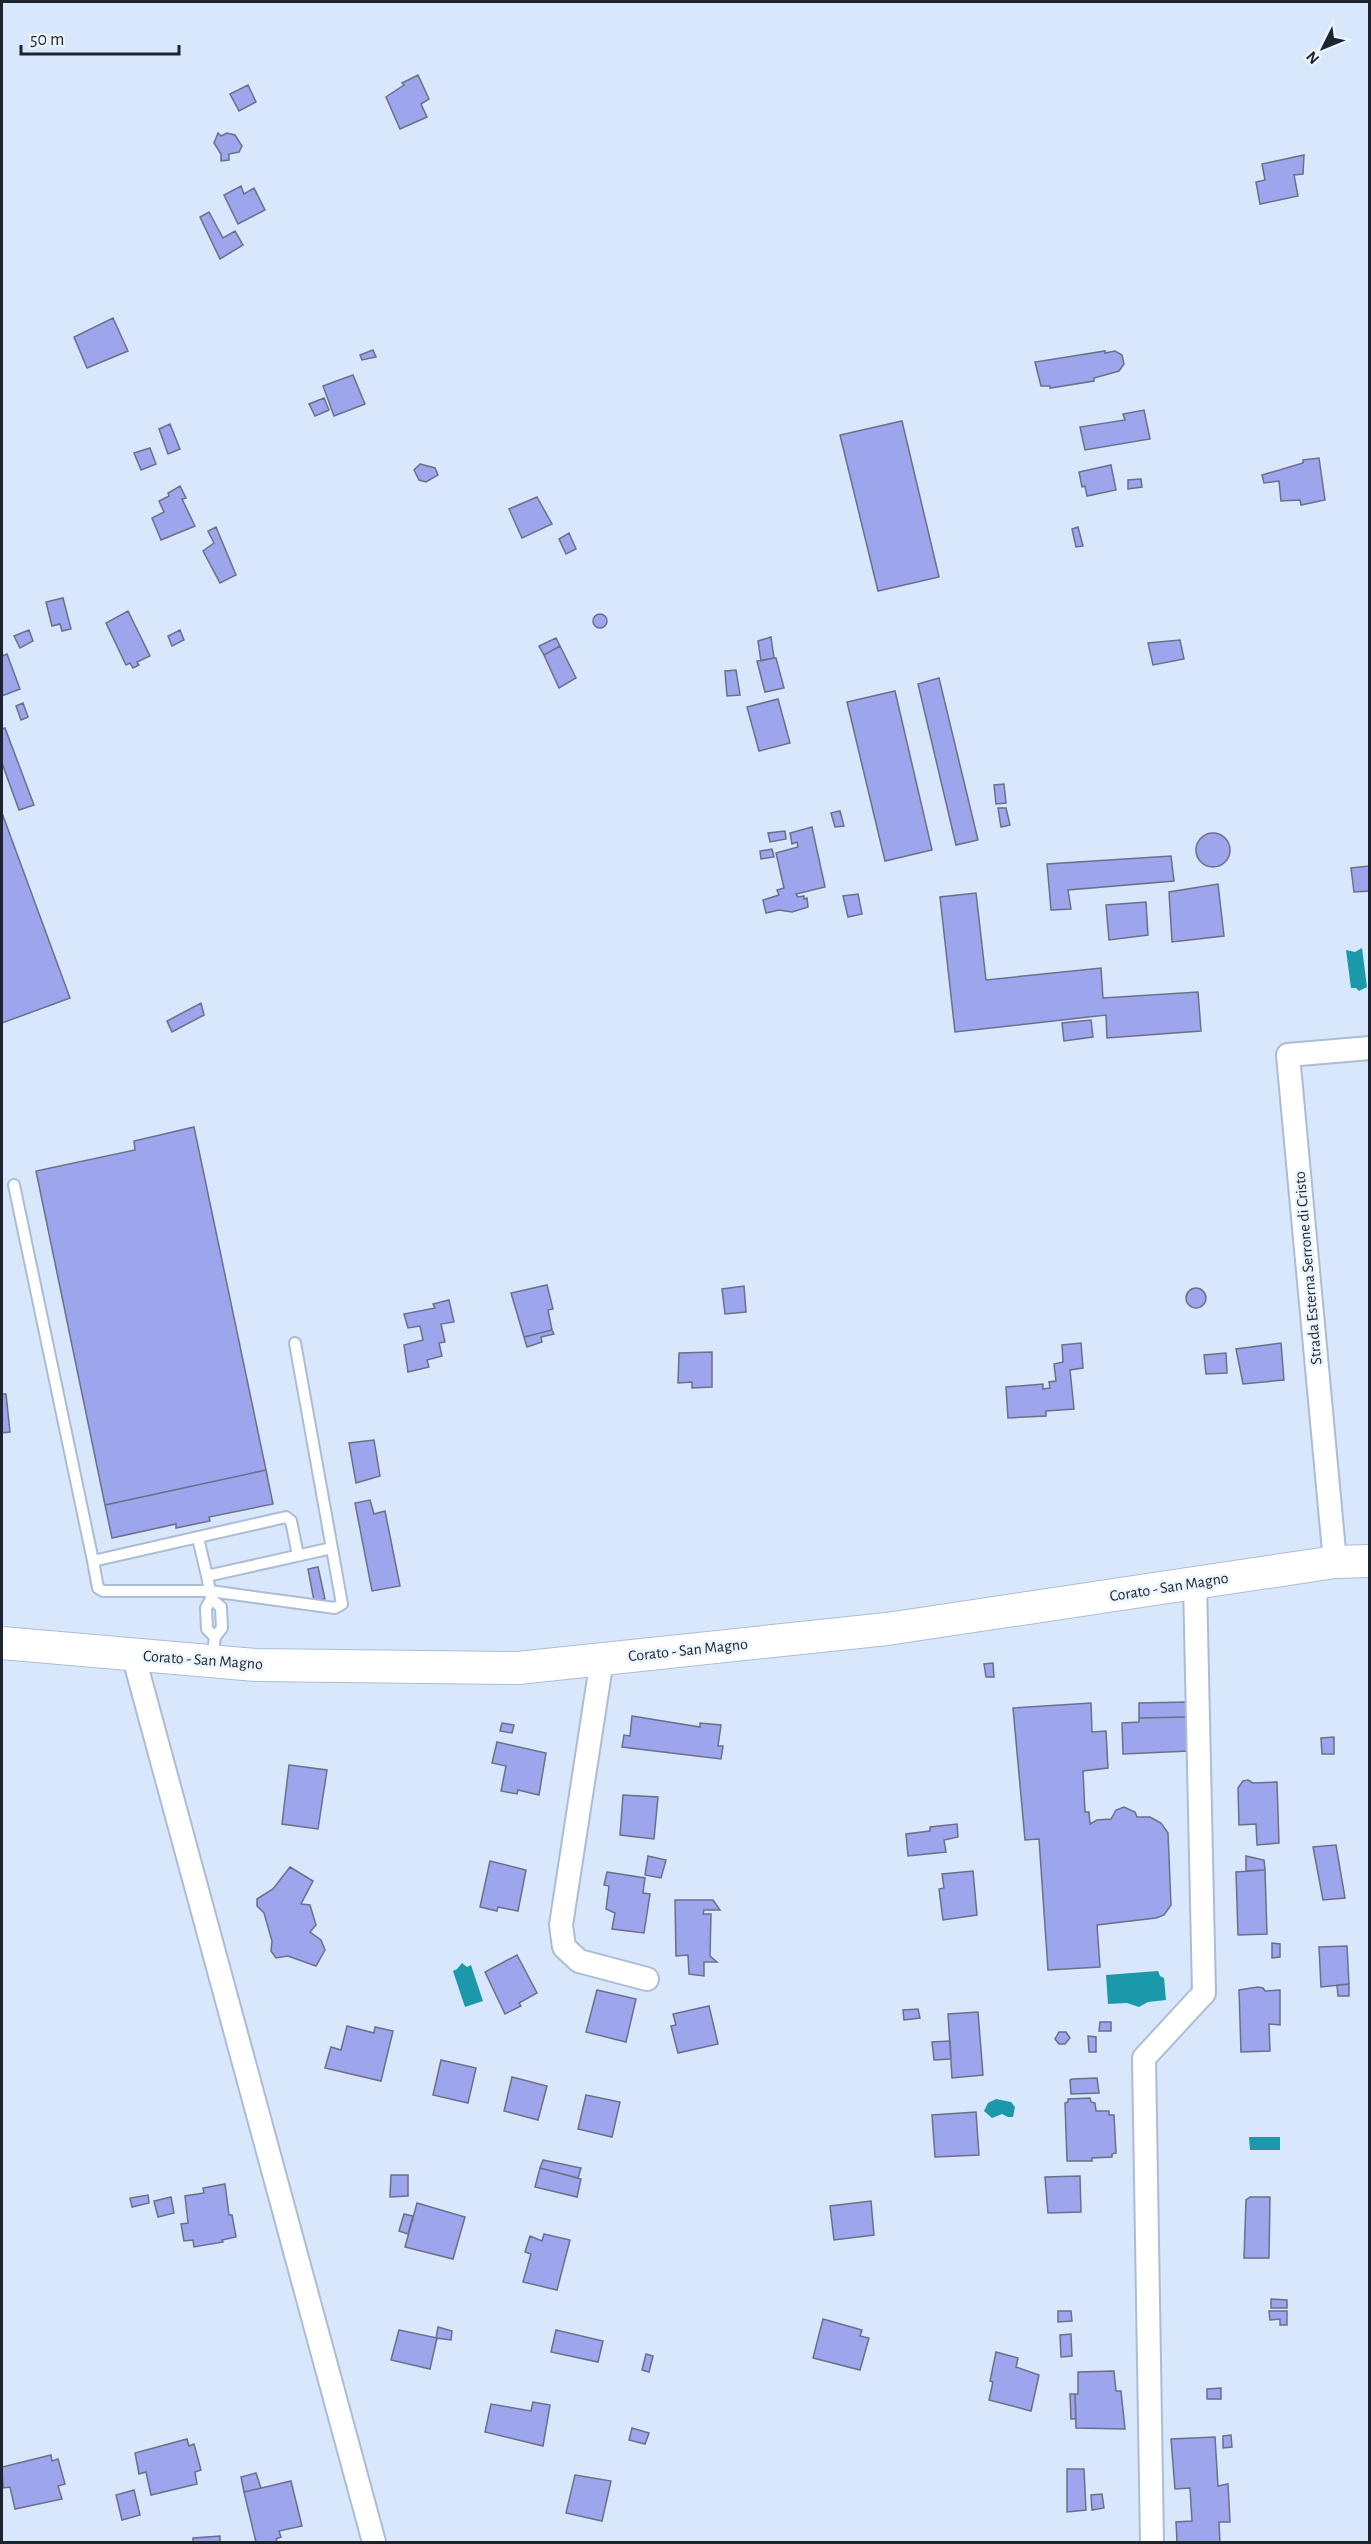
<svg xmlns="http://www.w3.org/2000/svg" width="1371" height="2544" font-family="'Alegreya Sans',sans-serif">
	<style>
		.water { fill: #1b98aa }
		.building { fill: #9da5ec; stroke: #6c6f89; stroke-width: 1.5 }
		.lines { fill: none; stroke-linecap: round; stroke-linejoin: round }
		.service-casing { stroke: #abbdd6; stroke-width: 14 }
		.minor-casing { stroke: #abbdd6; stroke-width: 26 }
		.secondary-casing { stroke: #abbdd6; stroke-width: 34 }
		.service { stroke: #fff; stroke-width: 10 }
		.minor { stroke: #fff; stroke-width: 22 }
		.secondary { stroke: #fff; stroke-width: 32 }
		.labels { text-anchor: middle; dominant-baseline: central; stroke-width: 5; stroke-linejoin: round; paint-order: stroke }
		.street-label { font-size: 16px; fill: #1d242e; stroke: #ecf4fe }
	</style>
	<rect width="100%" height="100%" fill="#d8e7fc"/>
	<path class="water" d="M1362,948L1367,987L1359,991L1356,988H1351L1346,950L1355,952Z
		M462,1963L467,1967L471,1965L483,2001L465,2007L453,1971L457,1969Z
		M1158,1971L1160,1976L1164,1978L1166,2000L1148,2002L1139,2007L1127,2003L1108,2004L1106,1975Z
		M996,2099L1011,2102L1015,2107L1013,2117H1008L1002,2114L992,2118L984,2111L988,2103Z
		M1249,2137H1280V2150H1250Z"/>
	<path class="building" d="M418,75L429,99L421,104L427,117L400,129L386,97L404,85L402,83Z
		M248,85L256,102L239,111L230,94Z
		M218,133L221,136L227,133L235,135L242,146L239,152L229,154V160L221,161V154L214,143Z
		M1304,155L1303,174L1294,175L1298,196L1260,204L1256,182L1265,180L1262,164Z
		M241,186L244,194L254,188L265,210L238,224L224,195Z
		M209,212L223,238L235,231L243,245L220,259L200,217Z
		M113,318L128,351L87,368L74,337Z
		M373,350L376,357L362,360L360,355Z
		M1105,351V353L1115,351L1122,355L1124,364L1119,371L1094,378V381L1050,388V386H1041L1035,362Z
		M353,375L365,404L334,416L323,386Z
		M324,398L329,410L315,416L309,404Z
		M1144,410L1150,439L1085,450L1080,427L1125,420L1123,414Z
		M902,421L939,577L878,591L840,435Z
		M170,424L180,449L168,454L159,429Z
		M150,448L156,464L141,470L134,453Z
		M1319,458L1325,500L1301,505L1300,500L1281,501L1279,481L1264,483L1262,475L1303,463V460Z
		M420,464L435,468L438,475L426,482L419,480L414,470Z
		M1111,465L1116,490L1087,496L1085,486L1082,487L1079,472Z
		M1141,479L1142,487L1128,489V480Z
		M180,486L186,498L182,499L195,526L161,540L152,518L164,512L159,501L169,496L168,493Z
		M537,497L552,524L522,538L509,509Z
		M216,527L236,575L220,583L203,551L214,543L208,531Z
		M1078,527L1083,546L1076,547L1072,529Z
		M569,533L576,549L566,554L559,539Z
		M63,598L71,629L62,631L60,624L52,626L46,602Z
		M128,611L150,656L137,662L139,665L133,668L130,663L126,665L106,623Z
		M593 621a7 7 0 1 1 14 0a7 7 0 1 1-14 0Z
		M29,630L33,641L20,648L14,636Z
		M180,630L184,640L172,646L168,636Z
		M771,637L774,658L761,661L758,641Z
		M556,638L560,646L544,655L539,646Z
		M1180,640L1184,659L1153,665L1148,643Z
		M560,646L576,678L559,688L544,655Z
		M7,654L20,689L2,696V656Z
		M774,658H776L784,688L765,692L757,661Z
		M736,670L740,695L727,696L725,671Z
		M939,678L978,840L956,845L918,684Z
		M895,691L932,850L885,861L847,702Z
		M778,699L790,743L759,751L747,707Z
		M23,703L28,717L21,720L16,706Z
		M5,728L34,805L19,810L2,763V729Z
		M1004,784L1006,803L996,804L994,785Z
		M998,808H1006L1010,825L1001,827Z
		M840,811L844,826L835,827L831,813Z
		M2,813L70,998L2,1023Z
		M812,827L825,887L796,894L798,897L804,896V899L807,898L808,907L792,912L779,910L766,913L763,900L779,895L777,890L784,888L776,853L798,847L797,842L792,844L790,833Z
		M785,831L786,839L770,842L768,833Z
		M1196 850a17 17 0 1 1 34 0a17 17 0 1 1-34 0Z
		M772,849L774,857L761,859L760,851Z
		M1171,856L1174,881L1068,890L1071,909L1051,910L1047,864Z
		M1369,866L1370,891L1354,892L1351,868Z
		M1218,884L1224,936L1172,942L1169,892Z
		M976,893L986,980L1101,968L1103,998L1198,992L1201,1031L1107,1038L1106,1015L955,1032L940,897Z
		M858,894L862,914L848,917L843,896Z
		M1146,902L1148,935L1109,940L1106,905Z
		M201,1003L204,1015L172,1032L167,1021Z
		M1091,1020L1093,1037L1064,1041L1062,1023Z
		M194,1127L266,1470L105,1505L36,1171L135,1150L134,1141Z
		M547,1285L553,1309L548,1310L552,1330L524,1337L511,1293Z
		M744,1286L746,1312L725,1314L722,1289Z
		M1186 1298a10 10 0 1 1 20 0a10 10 0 1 1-20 0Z
		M449,1300L454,1322L441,1324L445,1342L439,1343L442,1356L427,1360L429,1367L408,1372L404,1345L423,1340L420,1326L408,1328L404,1314L435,1308L433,1304Z
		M552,1330L554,1334L541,1337L542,1342L527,1347L524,1337Z
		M1081,1343L1083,1368L1070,1370L1074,1409L1046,1411V1416L1008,1418L1006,1387L1043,1384V1389L1050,1388L1049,1382L1056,1381L1054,1364L1063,1362L1062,1345Z
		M1281,1343L1284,1380L1243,1384L1236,1349Z
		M712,1352V1387L692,1388V1382L678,1383L679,1353Z
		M1226,1353L1227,1373L1206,1374L1204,1355Z
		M2,1394H6L10,1432L2,1433Z
		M374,1440L380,1476L356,1483L349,1443Z
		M266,1470L273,1504L209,1517L210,1521L176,1528V1524L112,1538L105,1505Z
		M370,1500L374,1514L385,1511L400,1586L372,1591L355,1503Z
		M318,1567L325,1599L314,1601L308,1569Z
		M993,1663L994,1677H986L984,1664Z
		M1187,1702L1188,1717L1139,1718V1703Z
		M1091,1703L1092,1732L1106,1731L1108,1768L1083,1771L1085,1812H1089L1090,1824L1097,1820L1111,1819L1116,1810L1124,1807L1135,1812L1137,1817H1150L1161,1823L1168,1833L1171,1905L1164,1915L1156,1918L1097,1925L1100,1967L1048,1970L1039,1839L1025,1840L1013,1708Z
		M632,1716L700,1727V1723L721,1725L718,1746H723L721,1759L622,1747L624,1735L630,1736Z
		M1188,1717L1189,1751L1123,1754L1122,1723L1139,1722V1718Z
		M502,1723L514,1725L512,1733L500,1731Z
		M1334,1737V1754H1322L1321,1738Z
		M497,1742L546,1753L539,1795L518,1790L517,1794L501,1791L506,1766L492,1763Z
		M289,1765L327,1770L318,1829L282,1824Z
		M1248,1780L1253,1783L1277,1782L1279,1843L1257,1845L1256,1824L1239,1825L1238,1788L1243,1781Z
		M623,1795L658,1797L654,1839L620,1835Z
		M957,1824L958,1837L944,1840L946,1852L908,1856L906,1834L930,1831V1827Z
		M1336,1845L1345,1898L1323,1900L1313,1847Z
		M648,1856L666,1860L661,1878L645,1875Z
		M1246,1856L1264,1860L1265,1870L1246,1871Z
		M490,1861L526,1870L518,1911L498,1907L497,1911L480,1907Z
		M290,1867L313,1881L301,1904L310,1905L316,1925L310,1932L321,1940L325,1950L316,1966L288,1956L276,1958L271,1951L272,1941L264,1913L257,1906V1899L273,1889Z
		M1265,1870L1267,1934L1238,1935L1236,1872Z
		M973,1871L977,1915L943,1920L939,1889L944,1888L942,1874Z
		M607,1872L645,1878L643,1893L650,1894L644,1933L612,1929L615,1913L606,1909L609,1886L604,1885Z
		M675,1900H713L720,1910H704L703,1914H711L710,1956L717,1962H704V1976L689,1974L688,1955L676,1956Z
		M1272,1943L1280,1944V1957L1272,1958Z
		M1347,1946L1349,1984L1321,1987L1319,1947Z
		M517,1955L537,1993L519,2003L521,2006L505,2014L485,1972Z
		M1349,1984V1996H1338L1337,1985Z
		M1258,1987L1263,1988L1265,1991L1280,1990V2025L1269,2024L1270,2051L1241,2052L1239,1990Z
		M597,1990L636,1999L626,2042L586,2032Z
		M709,2006L718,2044L678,2053L671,2026L676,2025L673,2014Z
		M918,2009L920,2018L904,2020L903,2010Z
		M978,2012L983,2075L952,2078L948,2014Z
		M1100,2022H1111V2031H1099Z
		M347,2026L374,2033L375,2027L393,2031L381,2081L325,2068L331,2047L341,2050Z
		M1059,2032H1066L1070,2038L1065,2044H1059L1055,2039Z
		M1088,2036L1096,2037V2052H1089Z
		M950,2041L951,2059L934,2060L932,2042Z
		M441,2060L476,2068L468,2103L433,2095Z
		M512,2077L547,2086L538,2120L504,2111Z
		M1097,2078L1099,2093L1071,2094L1070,2080L1072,2079Z
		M586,2095L620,2102L612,2137L578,2129Z
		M1090,2098L1091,2102L1095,2103L1096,2111H1109V2115H1114L1116,2153L1112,2154V2157L1092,2158V2161H1067L1065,2103L1068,2102V2099Z
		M976,2112L979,2155L935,2157L932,2115Z
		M543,2160L581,2168L578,2178L540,2168Z
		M540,2168L581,2179L577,2197L535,2187Z
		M391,2175H408V2196L390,2197Z
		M1080,2176L1081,2212L1048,2213L1045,2177Z
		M225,2184L229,2215H232L236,2237L222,2240L223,2242L194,2247L193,2240L184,2241L181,2224L188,2223L185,2196L204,2193L203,2188Z
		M148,2195L149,2203L132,2207L130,2198Z
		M171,2197L174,2213L158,2217L154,2201Z
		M1250,2197H1270L1269,2258H1244L1246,2200Z
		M871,2201L874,2235L834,2240L830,2206Z
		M417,2203L465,2217L453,2259L405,2247Z
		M404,2214L413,2216L408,2234L399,2231Z
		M544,2234L570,2240L557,2290L523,2282L531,2254L525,2252L530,2236L542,2241Z
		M1271,2299L1287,2300V2308H1271Z
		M1058,2311H1071L1072,2321L1058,2322Z
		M1269,2311H1287V2325H1280V2319L1270,2320Z
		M823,2319L862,2330L860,2336L869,2338L860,2370L813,2358Z
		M438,2327L452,2331L451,2340L436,2338Z
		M399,2330L437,2338L430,2369L391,2360Z
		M556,2330L603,2341L598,2362L551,2352Z
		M1071,2334L1072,2356L1061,2357L1060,2335Z
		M996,2352L1018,2358L1016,2367L1039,2375L1031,2411L989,2400L993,2382L990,2381Z
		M646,2354L653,2356L649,2372L642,2370Z
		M1114,2371L1116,2391H1121L1125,2429L1076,2428L1075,2394H1078V2372Z
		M1221,2388V2399H1207V2389Z
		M1070,2394H1075L1076,2419H1071Z
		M533,2402L550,2405L543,2446L485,2432L491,2404L531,2411Z
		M632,2428L649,2433L645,2444L629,2440Z
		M1231,2435L1232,2447L1223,2448V2436Z
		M1215,2437L1218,2486L1228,2484L1230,2522H1219L1220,2542H1177L1176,2522L1192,2521L1190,2488L1175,2489L1171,2439Z
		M187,2439L189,2446L194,2444L201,2470L195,2472L197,2484L151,2495L146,2472L139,2474L135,2453Z
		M51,2455L52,2461L58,2459L65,2484L58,2486L62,2499L15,2509L10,2487L3,2488L2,2467Z
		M1067,2469H1084L1086,2510L1067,2512Z
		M256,2473L261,2488L244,2492L241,2477Z
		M575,2475L611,2481L602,2521L566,2513Z
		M291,2481L302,2526L279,2531L281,2537L276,2539L277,2542H256L244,2492Z
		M134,2490L140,2515L122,2520L116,2495Z
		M1102,2494L1104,2508L1092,2510L1091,2495Z
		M220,2536V2542H193V2538Z"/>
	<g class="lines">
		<defs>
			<path id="service" d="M14,1185L93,1561
				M295,1343L342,1604L335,1608L210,1591L207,1576L332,1548
				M198,1538L207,1576
				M211,1599L206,1608L207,1629L215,1637
				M212,1658L215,1637L222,1628L221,1607L211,1599L210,1591H103L98,1588L93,1561L286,1517L291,1521L298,1555"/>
			<path id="minor" d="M1335,1562L1288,1055L1370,1048
				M133,1654L374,2542
				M602,1659L561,1925L564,1947L579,1961L647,1979
				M1152,2542L1144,2058L1204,1993L1195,1583"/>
			<path id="secondary" d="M2,1643L256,1665L518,1668L887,1629L1335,1562L1370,1561"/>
		</defs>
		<use href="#service" class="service-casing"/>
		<use href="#minor" class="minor-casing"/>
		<use href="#secondary" class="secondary-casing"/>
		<use href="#service" class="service"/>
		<use href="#minor" class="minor"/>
		<use href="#secondary" class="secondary"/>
	</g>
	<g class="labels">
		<g class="street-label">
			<text transform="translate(1308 1268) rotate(-95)">Strada Esterna Serrone di Cristo</text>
			<text transform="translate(1169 1587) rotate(-9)">Corato - San Magno</text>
			<text transform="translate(688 1650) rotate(-6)">Corato - San Magno</text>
			<text transform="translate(203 1660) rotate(4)">Corato - San Magno</text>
		</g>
	</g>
	<rect width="1371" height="2544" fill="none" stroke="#1d242e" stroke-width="6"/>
	<g transform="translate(1323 48) rotate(227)" stroke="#ecf4fe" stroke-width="4.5" paint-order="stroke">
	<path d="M0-4.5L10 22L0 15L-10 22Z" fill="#1d242e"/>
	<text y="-9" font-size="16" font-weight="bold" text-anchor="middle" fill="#1d242e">N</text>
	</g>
	<path d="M21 45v9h158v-9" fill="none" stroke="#1d242e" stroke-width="3"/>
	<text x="30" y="45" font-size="18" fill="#1d242e" stroke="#ecf4fe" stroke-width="4.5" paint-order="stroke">50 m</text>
</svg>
